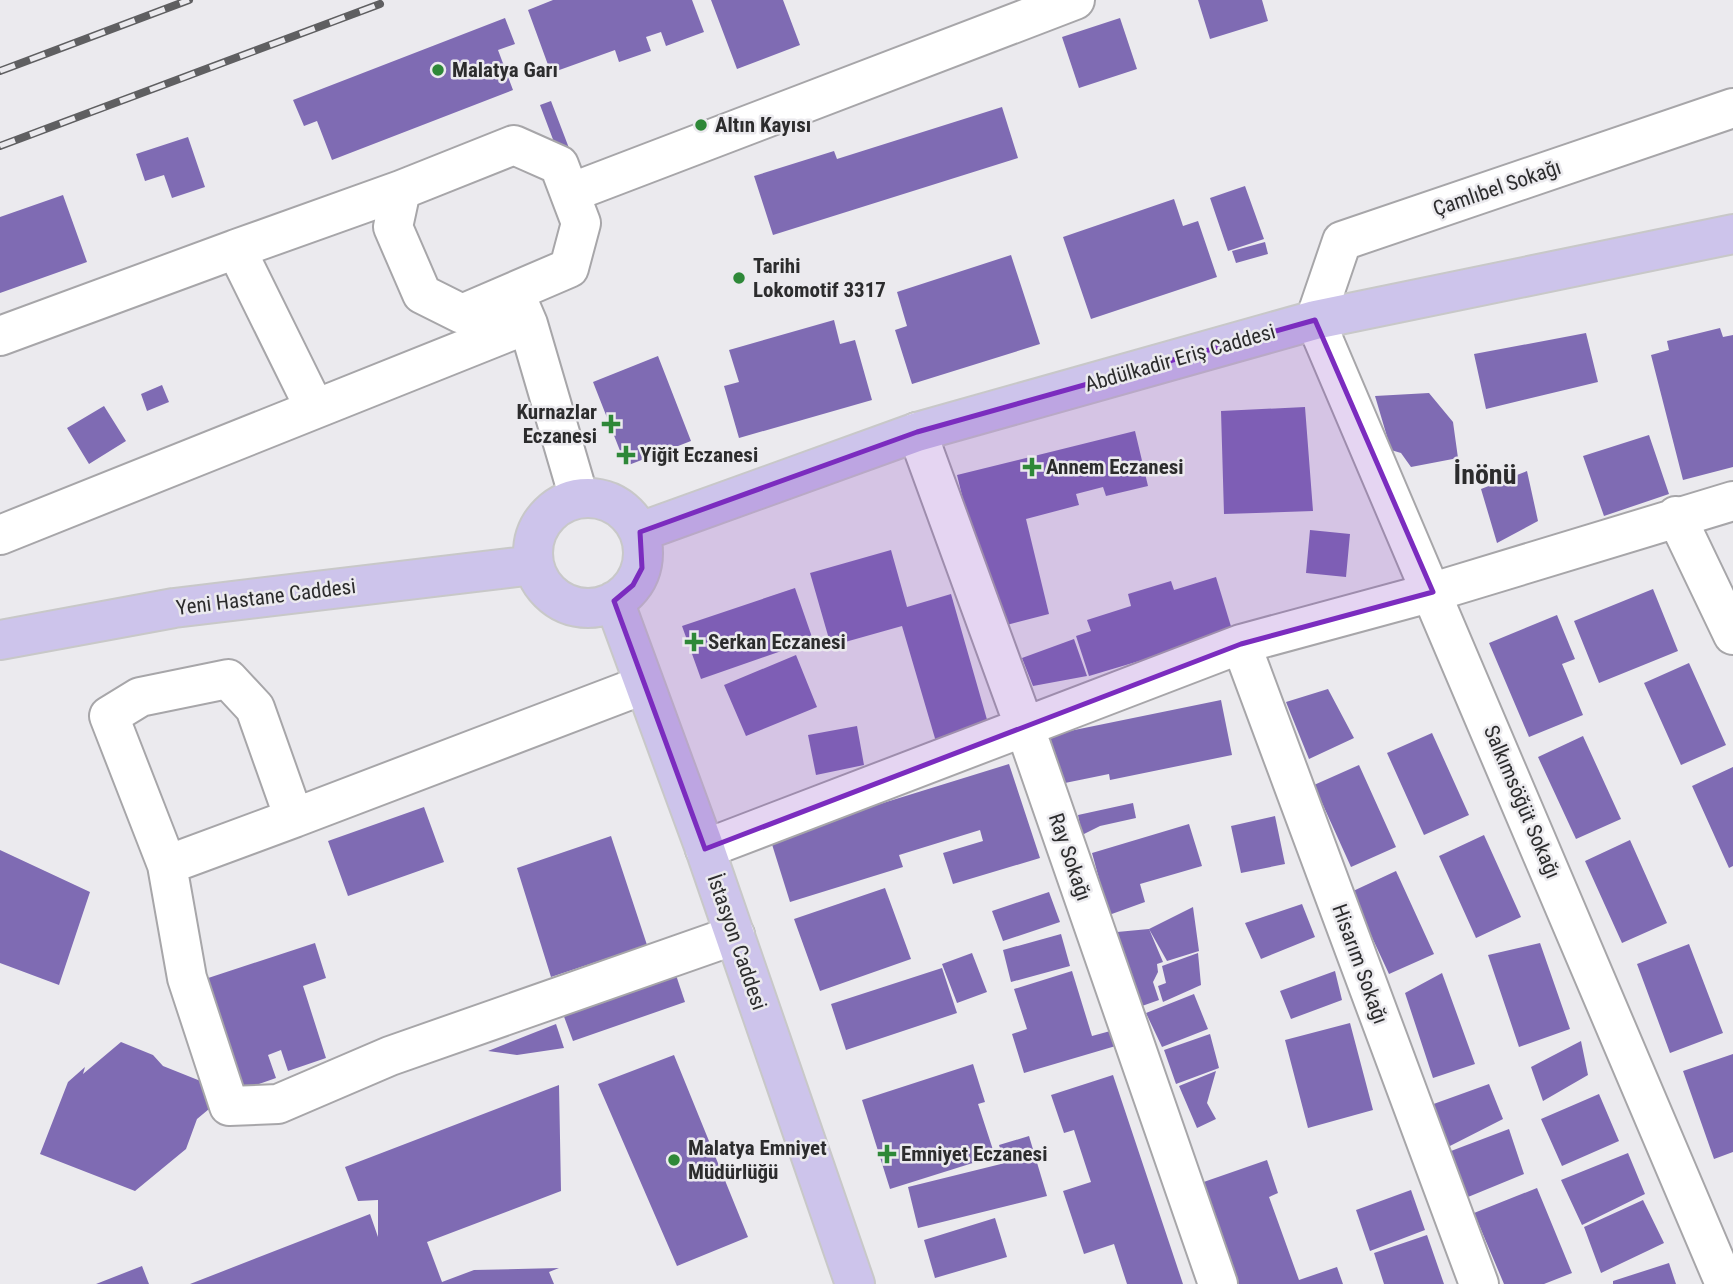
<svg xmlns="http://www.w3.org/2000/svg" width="1733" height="1284" font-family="'Roboto Condensed',sans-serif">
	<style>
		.building { fill: #7f6bb3 }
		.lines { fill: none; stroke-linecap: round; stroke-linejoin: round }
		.minor-casing { stroke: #a7a6a9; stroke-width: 42 }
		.major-casing { stroke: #c8c8c8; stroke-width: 42 }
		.minor { stroke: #fff; stroke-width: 38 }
		.major { stroke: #cdc4eb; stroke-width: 38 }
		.rail-casing { stroke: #5f5f61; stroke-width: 8 }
		.rail { stroke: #ebeaee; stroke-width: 5; stroke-dasharray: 16; stroke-linecap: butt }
		.marked { fill: #7b2cbf; fill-opacity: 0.2; stroke: #7b2cbf; stroke-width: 5; stroke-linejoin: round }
		.poi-dot { fill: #2e8838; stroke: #ebeaee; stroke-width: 2.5 }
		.labels { text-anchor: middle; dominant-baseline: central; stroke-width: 5; stroke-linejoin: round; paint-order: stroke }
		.poi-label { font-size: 21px; font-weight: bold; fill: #2c2c2d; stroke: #ebeaee; text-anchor: start }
		.street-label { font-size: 21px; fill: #2c2c2d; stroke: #ebeaee }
		.district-label { font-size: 28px; font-weight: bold; fill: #2c2c2d; stroke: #ebeaee }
	</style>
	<rect width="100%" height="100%" fill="#ebeaee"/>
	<path class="building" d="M553,0H692L704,32L666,46L661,32L646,37L651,51L619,62L615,50L551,73L528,10Z
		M711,0H783L800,45L737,69Z
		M1198,0H1262L1268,21L1210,39Z
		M505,18L515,44L498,50L513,90L332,160L317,121L304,126L293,100Z
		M1120,18L1137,69L1079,88L1062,37Z
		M551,101L577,169L566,174L540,105Z
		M1002,107L1018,158L773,235L754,176L834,151L837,159Z
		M188,137L205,187L172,198L164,175L145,181L136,154Z
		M1245,186L1264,239L1228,251L1210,198Z
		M63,195L87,262L0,293V217Z
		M1174,199L1183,226L1198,221L1217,277L1091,319L1063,237Z
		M1265,242L1268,254L1236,263L1232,251Z
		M1011,255L1040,344L912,384L895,330L907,326L897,292Z
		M834,320L840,344L855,340L872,400L739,438L724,386L739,382L729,350Z
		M1720,328L1723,337L1733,335V467L1683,480L1651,355L1669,350L1667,341Z
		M1586,333L1598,382L1486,409L1474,354Z
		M658,356L691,441L626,466L593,382Z
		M162,385L169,402L147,411L141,394Z
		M1429,393L1453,422L1458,458L1411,467L1401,453L1391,450L1375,396Z
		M104,406L126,441L89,464L67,428Z
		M1305,407L1313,511L1224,514L1221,411Z
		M1135,431L1148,486L1106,496L1103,487L1076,494L1079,505L1026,519L1049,614L995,628L957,475Z
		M1649,435L1669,494L1604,516L1583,456Z
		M1527,471L1538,521L1497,543L1481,489Z
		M1310,530L1350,534L1346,577L1306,573Z
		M891,550L907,607L951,594L992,737L939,752L902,626L831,646L810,573Z
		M1216,577L1233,633L1089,676L1076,636L1091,631L1087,620L1131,606L1128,594L1171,581L1174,590Z
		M795,588L813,640L701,679L682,626Z
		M1653,589L1678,651L1599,683L1574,621Z
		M1557,615L1575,659L1562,664L1583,715L1529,737L1489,643Z
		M1074,639L1087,676L1033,686L1022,658Z
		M796,655L817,707L746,736L724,685Z
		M1689,663L1726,745L1681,765L1644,683Z
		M1328,689L1354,738L1309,759L1286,702Z
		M1221,700L1232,755L1110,780L1109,774L1060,784L1050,735Z
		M857,726L864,765L816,775L808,735Z
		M1432,733L1469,815L1424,835L1387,753Z
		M1583,736L1621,819L1576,839L1538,757Z
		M1009,764L1040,858L953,884L943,853L983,841L980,830L899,855L903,867L790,902L770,838Z
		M1359,765L1396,847L1351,867L1314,785Z
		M1733,767V866L1729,868L1692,786Z
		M1133,803L1136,818L1100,826L1082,835L1078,815Z
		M424,807L444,862L348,896L328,841Z
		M1275,816L1285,864L1241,873L1231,826Z
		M1189,824L1202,866L1140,884L1145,902L1109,915L1092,853Z
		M1484,835L1521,917L1476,938L1439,856Z
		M611,836L647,945L551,977L517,868Z
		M1630,840L1667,923L1622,943L1585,861Z
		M0,850L90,892L59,985L0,963Z
		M1396,871L1434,954L1389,974L1351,892Z
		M885,888L911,959L820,991L794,919Z
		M1049,892L1060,922L1003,941L992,911Z
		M1302,904L1315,937L1261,959L1245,923Z
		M1193,907L1199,951L1167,961L1149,929Z
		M1149,929L1163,962L1157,964L1158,972L1153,982L1159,1000L1142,1006L1117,932Z
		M1061,934L1070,966L1011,982L1003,950Z
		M315,943L326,978L303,986L326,1058L288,1071L281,1050L268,1055L276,1078L233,1093L196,982Z
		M1540,943L1570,1029L1519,1047L1488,955Z
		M1689,944L1723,1033L1670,1053L1637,964Z
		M972,953L987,992L957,1003L942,964Z
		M1198,953L1201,985L1163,1002L1158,986L1166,983L1162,966Z
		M672,963L685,1002L573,1041L559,1003Z
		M942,968L957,1013L846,1050L831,1004Z
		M1072,971L1092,1036L1114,1030L1119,1045L1024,1073L1012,1034L1027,1029L1014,989Z
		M1335,971L1342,1000L1291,1019L1280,991Z
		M1442,973L1475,1064L1433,1078L1405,993Z
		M1194,994L1208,1029L1162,1047L1146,1013Z
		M1350,1023L1373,1110L1308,1128L1285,1040Z
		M556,1024L564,1048L517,1055L488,1051Z
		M1210,1034L1219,1068L1176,1084L1164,1050Z
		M1581,1041L1588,1075L1543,1101L1531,1067Z
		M121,1042L153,1055L163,1066L218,1088L215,1104L197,1119L186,1149L135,1191L40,1154L68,1082L85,1067L83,1074Z
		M1733,1054V1152L1714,1159L1683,1071Z
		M674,1055L748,1237L677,1266L598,1084Z
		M973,1064L985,1102L978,1104L995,1156L890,1189L862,1100Z
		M1216,1071L1207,1103L1216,1119L1197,1128L1179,1086Z
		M1113,1075L1183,1284H1127L1114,1244L1084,1254L1063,1191L1091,1182L1074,1130L1064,1133L1051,1095Z
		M1489,1084L1503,1119L1444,1149L1428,1106Z
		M559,1085L561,1191L427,1242L442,1282L474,1270L559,1268L549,1272L554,1284H190L370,1214L378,1237V1200L358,1201L345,1167Z
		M1599,1094L1619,1141L1562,1166L1541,1119Z
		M1509,1129L1524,1174L1468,1197L1451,1151Z
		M1029,1136L1047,1196L918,1228L908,1187L1005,1163L999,1145Z
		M1628,1153L1645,1194L1582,1225L1561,1180Z
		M1267,1160L1278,1193L1269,1197L1299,1280L1337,1267L1343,1284H1230L1195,1185Z
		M1537,1188L1572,1273L1544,1284H1504L1474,1213Z
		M1411,1190L1425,1230L1370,1251L1356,1210Z
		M1643,1200L1664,1243L1601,1273L1584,1227Z
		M995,1218L1007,1257L935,1278L924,1240Z
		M1427,1235L1444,1284H1384L1374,1253Z
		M1669,1263L1676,1284H1613V1281Z
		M142,1266L149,1284H96Z"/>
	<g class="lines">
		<defs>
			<path id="minor" d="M514,145L559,165L581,223L569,268L462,314L422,294L393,227L401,190Z
				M570,193L1075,0
				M236,249L401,190
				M519,303L528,324L579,498
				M0,336L236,249L315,409
				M917,432L1025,728L1218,1284
				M1676,516L1733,635
				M0,535L528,324
				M1241,644L1479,1284
				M643,685L294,818L255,708L228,679L140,697L109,716L167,865L187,978L229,1106L278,1104L390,1056L735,935
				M705,849L1241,644L1433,592L1733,501
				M167,865L294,818
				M1725,1284L1315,320L1342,241L1733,108"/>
			<path id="major" d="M533 553a55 55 0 1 1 110 0a55 55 0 1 1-110 0Z
				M640,532L917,432L1315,320L1733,234
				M614,601L705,849L855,1284
				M0,640L174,608L534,565"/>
		</defs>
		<use href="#minor" class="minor-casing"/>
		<use href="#major" class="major-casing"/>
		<use href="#minor" class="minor"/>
		<use href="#major" class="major"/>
		<defs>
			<path id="rail" d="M0,71L189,0
				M0,146L380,4"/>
		</defs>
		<use href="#rail" class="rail-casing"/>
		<use href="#rail" class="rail"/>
	</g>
	<path class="marked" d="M1315,320L1433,592L1241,644L705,849L614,601L633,585L642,568L640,532L917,432Z"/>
	<g class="poi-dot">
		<circle cx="438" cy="70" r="7"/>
		<circle cx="701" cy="125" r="7"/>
		<circle cx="739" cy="278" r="7"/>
		<path d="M607.5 413.5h7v7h7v7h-7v7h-7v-7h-7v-7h7z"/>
		<path d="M622.5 444.5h7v7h7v7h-7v7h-7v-7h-7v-7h7z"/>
		<path d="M1028.5 456.5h7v7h7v7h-7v7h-7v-7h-7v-7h7z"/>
		<path d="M690.5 631.5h7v7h7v7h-7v7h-7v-7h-7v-7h7z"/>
		<path d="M883.5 1143.5h7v7h7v7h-7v7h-7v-7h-7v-7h7z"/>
		<circle cx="674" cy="1160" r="7"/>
	</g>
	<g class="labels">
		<g class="poi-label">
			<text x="452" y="70">Malatya Garı</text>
			<text x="715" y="125">Altın Kayısı</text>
			<text x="753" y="266">Tarihi<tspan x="753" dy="24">Lokomotif 3317</tspan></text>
			<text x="597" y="412" text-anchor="end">Kurnazlar<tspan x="597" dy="24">Eczanesi</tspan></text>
			<text x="640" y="455">Yiğit Eczanesi</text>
			<text x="1046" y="467">Annem Eczanesi</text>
			<text x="708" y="642">Serkan Eczanesi</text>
			<text x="688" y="1148">Malatya Emniyet<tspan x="688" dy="24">Müdürlüğü</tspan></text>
			<text x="901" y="1154">Emniyet Eczanesi</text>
		</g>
		<g class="street-label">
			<text transform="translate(1497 188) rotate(-19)">Çamlıbel Sokağı</text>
			<text transform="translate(1180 358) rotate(-16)">Abdülkadir Eriş Caddesi</text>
			<text transform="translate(266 597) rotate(-7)">Yeni Hastane Caddesi</text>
			<text transform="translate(1522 802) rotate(67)">Salkımsöğüt Sokağı</text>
			<text transform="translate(1070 857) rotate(71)">Ray Sokağı</text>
			<text transform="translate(737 942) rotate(71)">İstasyon Caddesi</text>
			<text transform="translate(1360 964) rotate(70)">Hisarım Sokağı</text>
		</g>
		<g class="district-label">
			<text x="1485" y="474">İnönü</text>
		</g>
	</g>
</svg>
